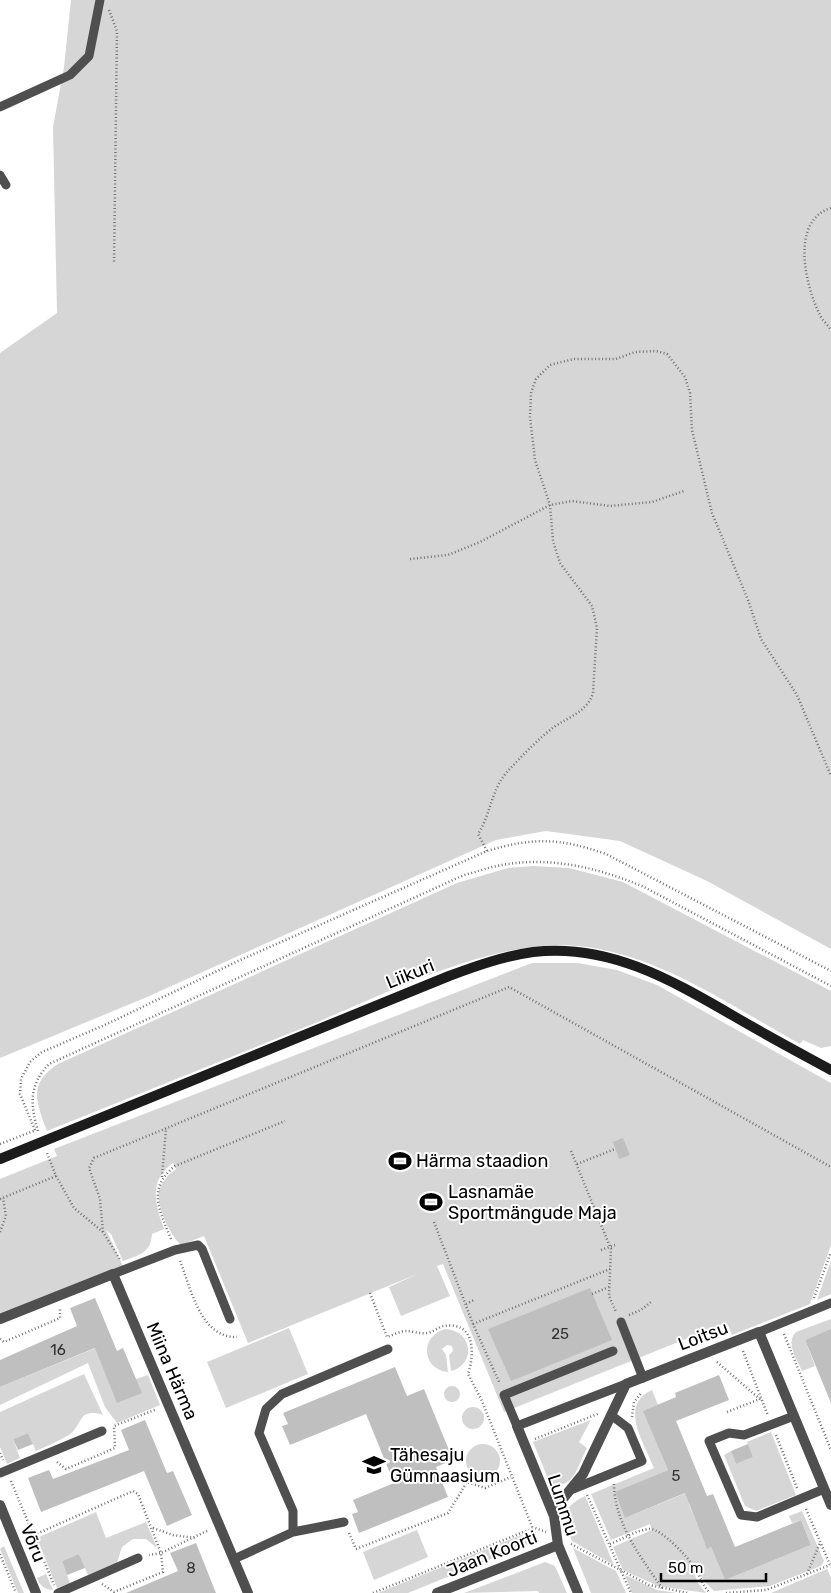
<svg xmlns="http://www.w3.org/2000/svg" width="831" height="1593" font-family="Rubik,sans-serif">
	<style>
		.green { fill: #d6d6d6 }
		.building { fill: #bfbfbf }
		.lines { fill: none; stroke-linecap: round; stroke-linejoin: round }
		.path { stroke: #717171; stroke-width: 2.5; stroke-dasharray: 1 2.5; stroke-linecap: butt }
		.lane { stroke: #4f4f4f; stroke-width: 9 }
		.street { stroke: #4f4f4f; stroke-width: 10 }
		.secondary { stroke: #1c1c1c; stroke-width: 10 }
		.labels { text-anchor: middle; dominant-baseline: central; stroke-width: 4; stroke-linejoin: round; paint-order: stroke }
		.number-label { font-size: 15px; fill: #303030 }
		.street-label { font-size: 18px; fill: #000; stroke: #fff }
		.poi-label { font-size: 18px; fill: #000; stroke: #fff; text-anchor: start }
	</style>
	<rect width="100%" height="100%" fill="#fff"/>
	<path class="green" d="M71,0H831V949L707,881L620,841L546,831L496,840L147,997L0,1058V353L57,313L53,127L64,67Z
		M533,866L569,868L623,882L831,991V1046L821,1048L803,1040L800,1044C733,1007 664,958 587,947C499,934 388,993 308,1026C221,1061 134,1096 47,1131C36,1102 28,1083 58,1064L457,883L508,868Z
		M532,963H578L617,970L657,985L831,1083V1245L810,1304L732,1335L728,1325L723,1324L504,1412L443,1264L437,1266L450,1296L401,1316L389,1287L420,1273L248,1343L204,1236L181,1245C170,1235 156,1206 159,1191C161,1182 169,1174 176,1169L173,1163C148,1181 155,1204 164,1229L152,1234C151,1253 139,1255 123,1261L111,1234L106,1230L123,1266L0,1316V1179L57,1156L54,1149Z
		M831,1261V1294L817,1300Z
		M831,1319V1332L830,1330L805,1340L815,1366L802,1371C797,1359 785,1343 796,1332Z
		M289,1328L308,1374L226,1408L207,1362Z
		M445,1329C472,1330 477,1364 451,1371L449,1355L453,1351L452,1346L447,1345L442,1349L446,1355L448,1372C421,1369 420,1336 445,1329Z
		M101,1346L136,1379L148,1375L160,1405L117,1423L105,1407L88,1363L0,1405V1387Z
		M84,1374L103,1415C77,1407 83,1426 69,1435C59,1441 47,1446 36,1451L28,1433L13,1439L20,1458L7,1464L0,1447V1412Z
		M444 1394a8 8 0 1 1 16 0a8 8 0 1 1-16 0Z
		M652,1390L658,1405L644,1411L668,1470L628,1487L625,1518L691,1491L689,1504L707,1548L711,1547L725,1580L811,1545L801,1520L792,1523L789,1516L802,1511L824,1561L821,1566L770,1586L714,1591L704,1581L697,1568L693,1570L698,1583L706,1593L658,1586L623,1570L613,1547L652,1530L650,1524L611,1540L591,1494L654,1468C644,1443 618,1405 652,1390Z
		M462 1418a11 11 0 1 1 22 0a11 11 0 1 1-22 0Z
		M591,1420L579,1442L587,1448C577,1467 575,1487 551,1486L533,1442Z
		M771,1432L796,1495L756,1511L745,1506L724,1455L731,1451L736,1464L753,1457L747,1442Z
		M466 1461a17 17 0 1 1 34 0a17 17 0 1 1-34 0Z
		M585,1496L614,1565L572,1541C564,1519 561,1507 585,1496Z
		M96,1512L106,1538L146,1522L157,1548L146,1539H133L122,1547L117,1563L88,1575L79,1554L62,1561L70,1583L57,1588L37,1538Z
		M417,1530L428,1557L374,1580L363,1552Z
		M521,1535L528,1537L531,1543L408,1593H378Z
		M4,1546L24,1593H18L0,1549Z
		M573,1548L616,1571L626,1593H591Z
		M545,1562L555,1566L567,1593H539L538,1591L464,1593Z
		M827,1569L831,1578V1593H771Z
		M46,1574L53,1590C45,1590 39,1585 37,1578Z
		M625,1575L657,1590L677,1593H632Z"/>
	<path class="building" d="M623,1138L630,1155L619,1159L613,1142Z
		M590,1288L612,1340L511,1381L488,1329Z
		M95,1298L117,1351L123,1348L142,1393L117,1403L95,1348L0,1387V1360L77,1326L70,1308Z
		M831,1329V1403L805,1340Z
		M395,1367L407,1396L424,1389L453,1460L436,1467L448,1497L359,1533L352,1514L358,1512L353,1500L394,1483L366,1414L290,1445L282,1426L288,1424L283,1413Z
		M719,1375L729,1400L676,1421L707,1496L713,1494L735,1547L801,1520L811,1545L725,1580L711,1547L707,1549L685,1493L625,1518L615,1492L668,1470L643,1411L676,1397L675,1393Z
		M145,1420L167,1473L173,1471L192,1515L167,1526L144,1471L41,1512L28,1478L49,1470L53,1479L129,1450L121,1430Z
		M28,1433L33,1444L18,1450L13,1439Z
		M748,1444L753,1457L736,1464L731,1451Z
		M196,1543L216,1593H126L178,1571L170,1553Z
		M79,1554L85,1568L67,1575L62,1561Z"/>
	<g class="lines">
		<path class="path" d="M109,10L117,31L114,264
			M831,208C790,220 805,286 820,315C822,320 828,325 831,330
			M410,559L448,555L480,542L550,505L572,501L610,506L652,502L684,491
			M487,851L478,834C491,814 491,790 507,772C521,757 538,739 554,727C570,716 587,712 593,693L597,628L592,606L560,563L553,541L550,505L535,460L530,417L531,393L536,379L550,365L574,359H616L635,352L656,351L667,354L685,377L690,393L692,430L712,513L748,600L761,639L797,695L831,776
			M35,1130L20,1094L21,1079L30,1062L42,1052L107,1024L238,961L487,851C534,837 560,838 606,854L831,971
			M38,1131C30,1104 29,1085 49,1064L464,875C477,872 489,867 502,865C551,856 599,868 644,887L831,986
			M0,1144L36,1130
			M571,1151L611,1249L609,1296L616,1312
			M577,1164L615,1149
			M56,1176L74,1208L103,1232L121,1261
			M162,1177L166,1128
			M0,1199L56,1176L47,1153
			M434,1222L473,1324L500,1384
			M0,1232L6,1216L3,1198
			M103,1232L100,1199L89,1168L94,1158L509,987L831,1167
			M171,1239C160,1211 146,1189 175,1166L285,1121
			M601,1250L615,1245
			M180,1261C191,1288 200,1338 237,1337
			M370,1293L387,1337C393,1335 400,1331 406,1331C412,1331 419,1334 426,1333C432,1333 438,1327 444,1326C475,1321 475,1353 468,1374L482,1401L533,1529
			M592,1294L609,1287
			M814,1298L831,1252
			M466,1304L474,1300
			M629,1315L641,1310L651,1302
			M473,1324L610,1269
			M784,1334L831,1450
			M0,1339L4,1342L60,1318V1308
			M743,1351L768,1416
			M717,1362L761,1400
			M727,1412L760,1399
			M632,1417L634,1402L642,1392
			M776,1435L797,1488
			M535,1439L600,1413
			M0,1453L3,1460
			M57,1462L66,1469L115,1448L114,1426L157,1409
			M11,1481L54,1585
			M614,1484C614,1522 641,1558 662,1588
			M587,1495L631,1593
			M806,1509L831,1567
			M153,1528L173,1535L195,1538
			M349,1533L356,1549L448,1513L467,1482L485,1488L511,1477
			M34,1535L133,1491L138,1494L161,1553L149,1555
			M571,1544L649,1585L688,1593
			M610,1544C621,1540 638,1529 650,1529C662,1529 690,1559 696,1570C701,1578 703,1586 710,1593
			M0,1554L16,1593
			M807,1574L820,1543
			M102,1584L114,1592L163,1572L161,1553L209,1530
			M373,1593L521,1533L535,1528L546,1532
			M726,1593L766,1590L830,1565"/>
		<path class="lane" d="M0,107L70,75L89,56L100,0
			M0,175L6,185
			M113,1274L175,1250L198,1245L202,1249L230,1319
			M621,1322L643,1378
			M759,1332L831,1303
			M613,1351L504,1395L517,1426L626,1384
			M794,1416L744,1435L729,1433L709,1441L741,1515L757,1517L824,1489
			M0,1473L102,1431
			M573,1489L642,1461L628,1428L611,1415
			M293,1532L344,1522
			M234,1559L293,1532V1511L259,1433L266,1409L282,1394L388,1349
			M58,1593L138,1558"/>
		<path class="street" d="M0,1319L113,1274L248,1593
			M517,1426L554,1516L558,1545L578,1593
			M0,1505L36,1593
			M554,1516L561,1501L583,1474L626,1384L759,1332L831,1505
			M437,1593L558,1545"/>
		<path class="secondary" d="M0,1159L449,976C476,966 504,956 533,952C607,943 670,979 732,1015C764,1034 798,1052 831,1070"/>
	</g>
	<defs>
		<symbol id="stadium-bare" viewBox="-9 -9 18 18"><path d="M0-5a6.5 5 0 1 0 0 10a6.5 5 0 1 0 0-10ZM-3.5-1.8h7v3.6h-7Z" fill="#000" stroke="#fff" stroke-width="2.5" paint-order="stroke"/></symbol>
		<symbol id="school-bare" viewBox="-9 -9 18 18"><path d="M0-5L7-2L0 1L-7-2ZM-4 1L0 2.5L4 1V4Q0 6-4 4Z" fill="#000" stroke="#fff" stroke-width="2.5" paint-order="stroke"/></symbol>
	</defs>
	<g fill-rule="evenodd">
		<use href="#stadium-bare" x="384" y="1145" width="32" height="32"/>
		<use href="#stadium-bare" x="415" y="1186" width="32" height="32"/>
		<use href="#school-bare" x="358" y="1449" width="32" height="32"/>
	</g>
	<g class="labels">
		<g class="number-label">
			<text x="560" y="1334">25</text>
			<text x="58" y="1350">16</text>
			<text x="676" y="1476">5</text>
			<text x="191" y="1568">8</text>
		</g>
		<g class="street-label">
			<text transform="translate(410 974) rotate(-22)">Liikuri</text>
			<text transform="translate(703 1336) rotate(-21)">Loitsu</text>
			<text transform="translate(172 1371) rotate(67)">Miina Härma</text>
			<text transform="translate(563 1505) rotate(72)">Lummu</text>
			<text transform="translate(33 1543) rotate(68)">Võru</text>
			<text transform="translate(492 1554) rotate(-22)">Jaan Koorti</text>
		</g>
		<g class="poi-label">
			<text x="416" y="1161">Härma staadion</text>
			<text x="448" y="1192">Lasnamäe<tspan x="448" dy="21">Sportmängude Maja</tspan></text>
			<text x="390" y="1455">Tähesaju<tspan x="390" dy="21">Gümnaasium</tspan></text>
		</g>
	</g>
	<path d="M661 1573v8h105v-8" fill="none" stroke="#000000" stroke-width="2.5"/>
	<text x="668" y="1573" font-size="15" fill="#000000" stroke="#ffffff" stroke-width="4" paint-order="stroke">50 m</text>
</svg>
